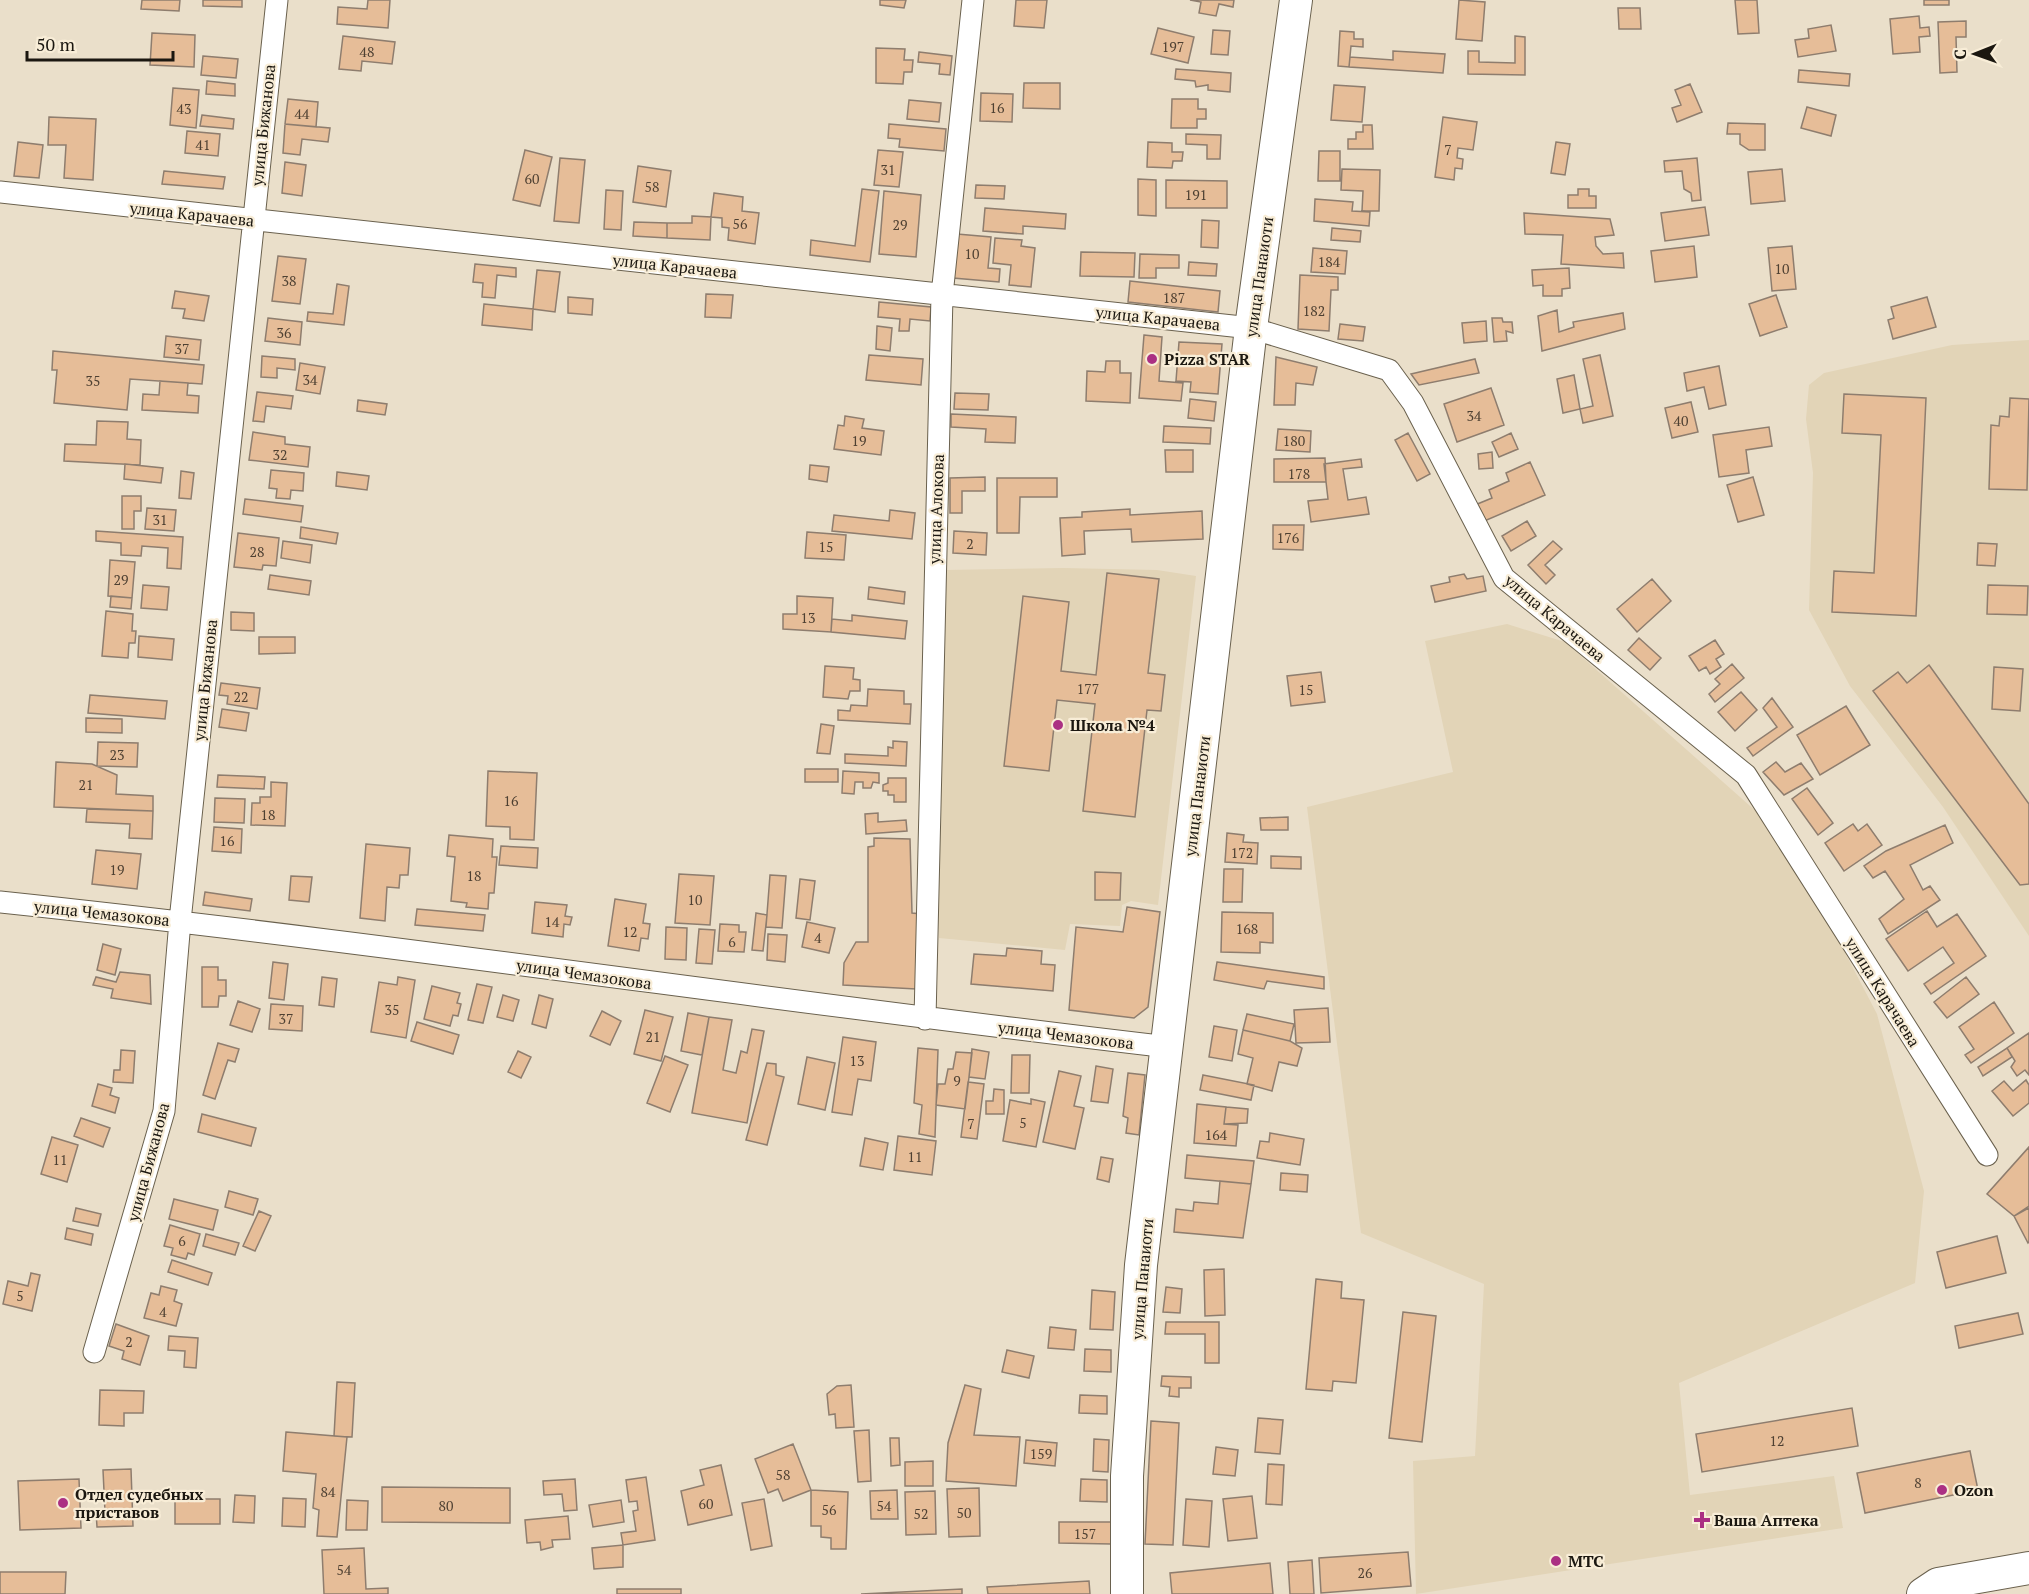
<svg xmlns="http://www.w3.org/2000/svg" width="2029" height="1594" font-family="'PT Serif',serif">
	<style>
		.built { fill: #e2d4b7 }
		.building { fill: #e6bd98; stroke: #8e7d6e; stroke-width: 1.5 }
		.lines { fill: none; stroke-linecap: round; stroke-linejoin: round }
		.street-casing { stroke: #6a614e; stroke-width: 23 }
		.secondary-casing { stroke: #6a614e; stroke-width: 34 }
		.street { stroke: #fff; stroke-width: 21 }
		.secondary { stroke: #fff; stroke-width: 32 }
		.poi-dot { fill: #ab3083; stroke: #f8edd7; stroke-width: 2 }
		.labels { text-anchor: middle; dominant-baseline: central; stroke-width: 4.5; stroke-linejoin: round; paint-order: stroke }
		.number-label { font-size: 14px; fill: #4e4032 }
		.street-label { font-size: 16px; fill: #1b1710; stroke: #f8edd7 }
		.poi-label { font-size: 16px; font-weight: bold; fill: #1b1710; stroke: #f8edd7; text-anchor: start }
	</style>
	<rect width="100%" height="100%" fill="#eadfca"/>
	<path class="built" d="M2029,340V936L1943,807L1850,686L1809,610L1813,473L1806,419L1809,385L1824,373L1952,345Z
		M1063,568L1157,570L1196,576L1158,905L1131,901L1122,905L1120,926L1070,924L1065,950L939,938L934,794L945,570Z
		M1507,624L1565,642L1784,836L1877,1014L1924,1191L1915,1283L1679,1383L1690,1495L1834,1476L1843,1528L1416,1594L1413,1461L1475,1456L1484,1284L1361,1233L1307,807L1453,772L1425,641Z"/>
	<path class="building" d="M142,0H180L179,11L141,9Z
		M203,0H242V7L203,6Z
		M368,0H390L388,28L337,24L338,7L367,9Z
		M880,0H906L904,8L880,5Z
		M1016,0H1047L1044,28L1014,26Z
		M1190,0H1234L1233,7L1219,4L1216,16L1199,13L1201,2Z
		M1459,0L1485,2L1482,41L1456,39Z
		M1735,0H1757L1759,33L1738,34Z
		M1924,0H1949V5H1924Z
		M1618,8H1640L1641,29H1619Z
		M1919,16L1920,28L1929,27L1930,36L1919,37L1920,52L1893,54L1890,19Z
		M1966,21V37H1956L1957,72L1940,73L1938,22Z
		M1831,25L1836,51L1798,57L1795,40L1809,38L1808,29Z
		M1158,28L1194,37L1188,63L1151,54Z
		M1213,30L1230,31L1228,55L1211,54Z
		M1340,31L1354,32V39H1363V47L1351,46L1349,67L1338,66Z
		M152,33L195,35L194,67L150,65Z
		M343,36L395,42L392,64L362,61L361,71L339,69Z
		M1515,36L1525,37V75L1468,74V51H1479V62L1515,63Z
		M876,48L905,49L904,60H913L912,72H904L903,84L876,83Z
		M1393,51L1445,54L1443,73L1349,67L1350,57L1393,60Z
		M919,52L952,56L950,75L939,74L940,64L918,62Z
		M203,56L238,59L236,78L201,75Z
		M1176,69L1231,73L1230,92L1208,90V85L1196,87L1195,81L1175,79Z
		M1799,70L1850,74L1849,86L1798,82Z
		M207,81L235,84V96L206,94Z
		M1024,83H1060V109L1023,108Z
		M1690,84L1702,112L1677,122L1672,108L1681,105L1675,90Z
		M1334,85L1365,87L1362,122L1331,120Z
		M173,88L199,90L196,128L170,125Z
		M981,93L1013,94L1012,122L980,121Z
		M288,99L318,102L316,127L285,124Z
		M1172,99H1198V109H1206V119H1197V128H1171Z
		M909,100L941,103L939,122L907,119Z
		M1807,107L1836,115L1831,136L1801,128Z
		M202,115L234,119L233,129L200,126Z
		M49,117L96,119L93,180L64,178L66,145H48Z
		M1443,117L1477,122L1473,150L1458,148L1457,158L1463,159L1462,169L1455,168L1454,180L1435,177Z
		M1728,123L1765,124V150H1749L1740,144V134H1727Z
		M285,124L330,128L328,142L302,139L300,155L283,153Z
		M889,124L946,129L944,151L899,147L900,139L888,138Z
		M1363,125H1372L1373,149H1348V139H1356V132H1363Z
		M187,131L220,134L218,156L185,153Z
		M1186,134L1221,135L1220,159H1207V145L1186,144Z
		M18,142L43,145L39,178L14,176Z
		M1148,142L1172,143V152H1183L1182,161H1173L1172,168L1147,167Z
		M1556,142L1570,144L1565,175L1551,173Z
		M525,150L552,157L540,206L513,200Z
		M878,150L903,152L899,187L874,185Z
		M1319,151H1340V181H1318Z
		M560,158L585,160L579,223L554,221Z
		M1697,158L1701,200L1692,201L1691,193L1684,189L1682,171L1665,172L1664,161Z
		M285,162L306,165L302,196L282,193Z
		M638,166L671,171L666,207L633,202Z
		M1342,169L1380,170L1379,211H1362L1363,191L1341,190Z
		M1782,169L1785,201L1751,204L1748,172Z
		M164,171L225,177L223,189L162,184Z
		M1138,179L1156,180V216L1138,215Z
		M1166,180L1227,181V208H1166Z
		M976,185L1005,186L1004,199L975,198Z
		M862,189L879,191L870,262L810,255L811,240L855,246Z
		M1578,189H1589V196H1596V208H1568V195H1578Z
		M606,190L623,191L621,230L604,229Z
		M884,191L921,195L916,257L879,254Z
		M714,193L743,197L742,211L759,213L755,244L728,240L729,228L722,227V218L711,217Z
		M1315,199L1353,202L1352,211L1370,212L1369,226L1314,221Z
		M1705,207L1709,235L1665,241L1661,213Z
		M985,208L1066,214L1065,229L1023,226V234L983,231Z
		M1524,213L1610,219L1614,235L1595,237L1596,246L1603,254L1623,253L1624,268L1561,264L1563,235L1525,234Z
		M692,216L711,217L710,240L667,238V223H692Z
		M1202,220L1219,221L1218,248L1201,247Z
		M634,222L667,223V238L633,236Z
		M1332,228L1361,231L1360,242L1331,240Z
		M957,234L991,237L988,268L1000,269L999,282L953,278Z
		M995,238L1022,240L1021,246L1035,248L1031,287L1009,285L1011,265L993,263Z
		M1694,246L1697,277L1655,282L1651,251Z
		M1792,246L1796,289L1772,291L1768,248Z
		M1313,248L1347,251L1345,274L1311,272Z
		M1081,252L1135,253L1134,277L1080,276Z
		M1140,254L1179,255V268H1156V278H1139Z
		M278,256L306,259L300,304L272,301Z
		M1189,262L1217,264L1216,276L1188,275Z
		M475,264L516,268V277L497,275L495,298L482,297L483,283L473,282Z
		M1569,268L1570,288L1562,289V296H1543V285L1533,286L1532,270Z
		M537,270L560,272L555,312L533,309Z
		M1300,275L1338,277V290H1331L1329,331L1298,329Z
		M1130,281L1220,291L1218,312L1128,302Z
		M337,284L349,286L344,325L307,321L308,312L333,314Z
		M175,291L209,296L204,321L183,318L185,309L172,308Z
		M706,294L733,295L731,318L705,317Z
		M1776,295L1787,327L1760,336L1749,304Z
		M568,297L593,299L592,315L568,313Z
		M1927,297L1936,327L1893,339L1888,320L1894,318L1891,307Z
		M879,302L931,307L930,321L910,319L909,331H899L900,319L878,317Z
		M484,304L533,309L532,330L482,325Z
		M1557,310L1559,332L1574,327L1573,322L1623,313L1625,329L1542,351L1538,316Z
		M268,318L302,322L300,345L265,341Z
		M1492,318H1502L1503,322H1512L1513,333L1506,331L1507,341L1494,342Z
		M1486,321L1487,341L1464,343L1462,323Z
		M1340,324L1365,327L1363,341L1338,339Z
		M877,326L892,328L890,351L876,349Z
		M1144,335L1162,337L1159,381L1183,383L1181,401L1139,398Z
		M166,336L201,340L199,360L164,357Z
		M1179,342L1222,344L1218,394L1190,392L1191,382L1176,381Z
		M53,351L204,365L202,384L130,379L127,410L54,403L57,370H52Z
		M869,355L923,359L921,385L866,380Z
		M1600,355L1613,416L1583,423L1580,409L1593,406L1583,359Z
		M262,356L295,359V370L277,368V378L261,377Z
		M1276,357L1317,367L1313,385L1296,383L1295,405H1274Z
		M1475,359L1479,373L1419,385L1411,374Z
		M1106,361H1120V373H1131L1130,403L1086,401L1087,371L1105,372Z
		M300,363L325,367L320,394L296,390Z
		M1719,366L1726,405L1709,409L1704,387L1687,391L1684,373Z
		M1574,375L1580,409L1563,413L1557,379Z
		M160,381L188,383L187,395L199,396L198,413L142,410L143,394L159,395Z
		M1491,388L1504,425L1457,442L1444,404Z
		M257,392L293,396L291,409L266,406L264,422L253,421Z
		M955,393L989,394L988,410L954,409Z
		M1844,394L1926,398L1916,616L1832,612L1834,571L1874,573L1881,435L1842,433Z
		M2010,398L2029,399L2027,490L1989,489L1991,425L1999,426L2000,416L2009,417Z
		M1190,399L1216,402L1214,421L1188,418Z
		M358,400L387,404L385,415L357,411Z
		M1691,402L1698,432L1672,438L1665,408Z
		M951,414L1016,417L1015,443L985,442L986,429L951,427Z
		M845,416L864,419L862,428L884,431L881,455L834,449L838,425L844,426Z
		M97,421L128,422L127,439L141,440L140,465L64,461L65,444L96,445Z
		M1164,426L1211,428L1210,444L1163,442Z
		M1769,427L1772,446L1746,450L1749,473L1719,477L1713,435Z
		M1278,429L1311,431L1310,452L1276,450Z
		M253,432L285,437V444L310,447L308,467L249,460Z
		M1408,433L1430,474L1417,481L1395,440Z
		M1511,433L1518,449L1499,457L1492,442Z
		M1165,450H1193V472H1166Z
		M1492,452L1493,468L1479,469L1478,454Z
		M1325,458L1326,482H1274V459Z
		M1361,459L1362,467L1343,469L1348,500L1366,497L1369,514L1311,522L1308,501L1328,499L1324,464Z
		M1530,462L1545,495L1482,522L1475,505L1492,498L1489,490L1509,481L1506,473Z
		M125,464L163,468L161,483L124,479Z
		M810,465L829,467L827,482L809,479Z
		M271,470L304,473L303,491L291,490L290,499L276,498L277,489L269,488Z
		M181,471L194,473L191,499L179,498Z
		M337,472L369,476L367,490L336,486Z
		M985,477V491H962V513H950V478Z
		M1753,477L1764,515L1738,522L1727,485Z
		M997,478H1057V497H1020L1019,533H997Z
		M122,496H141V511H134V529H122Z
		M245,499L303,506L301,522L243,514Z
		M147,508L176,510L174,531L145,529Z
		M1130,509V515L1202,511L1203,539L1132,542L1131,529L1084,531L1085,554L1062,556L1060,518L1082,517V512Z
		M890,510L915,513L912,539L832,531L834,515L889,521Z
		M1527,521L1536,536L1511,551L1502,536Z
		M1273,525H1304L1303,550L1273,549Z
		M301,527L338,533L336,544L300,538Z
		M96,531L183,537L181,569L167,568L168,548L142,546L141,556L121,555V543L96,541Z
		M954,531L987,533L986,555L953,553Z
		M807,532L846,535L844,560L805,558Z
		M238,533L279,538L276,566L263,565L262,570L234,567Z
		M283,541L312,545L310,563L281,558Z
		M1553,541L1562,549L1545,565L1555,575L1546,584L1528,565Z
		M1978,543L1997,544L1995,566L1977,565Z
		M110,560L135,562L132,598L108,596Z
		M1107,573L1159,579L1148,673L1165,675L1161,711L1147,710L1135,817L1083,811L1095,704L1057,700L1049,771L1004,766L1023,596L1069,602L1061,671L1096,675Z
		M1464,574L1467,579L1483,576L1486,591L1435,602L1431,586L1450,582L1449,577Z
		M270,575L311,581L309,595L268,589Z
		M1652,579L1671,601L1637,632L1617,609Z
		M143,585L169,587L167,610L141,608Z
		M1988,585L2028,586L2027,615L1987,614Z
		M869,587L905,592L904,604L868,599Z
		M111,596L132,598L131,609L110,607Z
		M797,596L833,598L831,632L783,629V614H797Z
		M106,611L133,614L132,631H136L135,643H129L128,658L102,656Z
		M231,612L254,613V631L231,630Z
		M852,615L907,621L905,639L831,632L832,619L852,621Z
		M139,636L174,639L172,660L138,657Z
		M259,637H295V653L259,654Z
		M1639,638L1661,658L1650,670L1628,650Z
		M1715,640L1724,654L1716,659L1721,667L1710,674L1706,667L1699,671L1689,656Z
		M1732,664L1744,678L1715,702L1709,694L1720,684L1715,679Z
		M1929,665L2029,804V884L2020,885L1873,691L1898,672L1907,683Z
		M825,666L854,668L853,679L860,680V691H850L848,699L823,697Z
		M1994,667L2023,669L2020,711L1992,709Z
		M1321,672L1325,702L1291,706L1287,676Z
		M221,683L260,688L257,709L227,704L228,696L219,695Z
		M868,689L904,691V704H911L910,724L838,720V710L850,711L851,705L867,706Z
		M1741,692L1757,710L1735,731L1718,712Z
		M90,695L167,701L165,719L88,713Z
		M1772,698L1793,727L1753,756L1747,748L1777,727L1763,708Z
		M1846,706L1870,745L1820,775L1797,735Z
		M222,709L249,713L246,731L219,727Z
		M86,718L122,719V733L86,732Z
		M821,724L834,726L830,754L817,753Z
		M893,741L907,742L906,766L845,763V754L888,756V747L893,748Z
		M98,742L138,743L137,767L97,766Z
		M56,762L92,764L117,775L116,794L153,796V811L54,807Z
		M1776,762L1785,772L1801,763L1813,779L1784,795L1763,772Z
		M805,769H838V782H805Z
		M488,771L537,773L534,840L510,839V827L486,826Z
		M843,771L879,773V783L873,782L871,788H863V782H855L854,794L842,793Z
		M218,775L265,777L264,789L217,787Z
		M888,778H906V802H894V795H888V791H883V785L888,783Z
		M271,782L287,783L285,826L251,825L252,803H260V797H271Z
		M1807,788L1833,823L1818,835L1792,799Z
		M215,798L245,799L244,823L214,822Z
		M87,809L153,811L152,839L129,838L130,824L86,822Z
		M878,813V822L906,820L907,831L866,834L865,814Z
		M1288,817V830H1261L1260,818Z
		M1853,824L1858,831L1867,824L1882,845L1844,871L1825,843Z
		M1945,825L1953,843L1910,865L1923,890L1930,886L1940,900L1888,934L1879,919L1904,899L1885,871L1873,878L1864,866L1886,851Z
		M214,827L242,829L241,853L212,851Z
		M1227,833L1244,835L1243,842L1258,843L1257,864L1225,862Z
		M449,835L493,839L492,857H497L494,893H489L488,909L466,907L467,903L451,901L455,857L447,856Z
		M874,838L910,839L912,913L922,914L916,989L843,985L844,963L856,942H868V847L874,846Z
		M366,844L410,848L408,875H400L399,888L387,887L385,921L360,918Z
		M501,846L538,848L537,868L499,865Z
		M96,850L141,854L137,889L92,884Z
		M1271,856L1301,857V869L1271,868Z
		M1224,869H1243L1242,902H1223Z
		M1095,872L1121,873L1120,900H1095Z
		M679,874L714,876L710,925L675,923Z
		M770,875L786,876L782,928L766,927Z
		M291,876L312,877L309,902L289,900Z
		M800,879L815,881L810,920L796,918Z
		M205,892L252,899L250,911L203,905Z
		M615,899L646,904L643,923L650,924L648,939L641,938L639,951L608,946Z
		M535,902L567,905L565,916L572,917L570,925L564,924L563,937L532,933Z
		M1127,907L1160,912L1148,1007L1134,1018L1069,1010L1076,927L1123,932Z
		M417,909L485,915L483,931L415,925Z
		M1927,911L1937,927L1957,914L1986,956L1931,994L1924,984L1954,963L1943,947L1908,971L1886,939Z
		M1222,912L1273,913V943L1260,942V953L1221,952Z
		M756,913L767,915L763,951L752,950Z
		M807,922L835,928L829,953L802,947Z
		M720,924L739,925V932H746L744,952L718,951Z
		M666,927L687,928L686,960L665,959Z
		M699,929L715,930L712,964L696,963Z
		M768,934L787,935L785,962L767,960Z
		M103,944L121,949L115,975L97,970Z
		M1007,948L1042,951L1041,964L1055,965L1053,991L971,984L974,954L1006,956Z
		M273,962L288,964L284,1000L269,998Z
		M1217,962L1324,977V989L1267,981L1264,989L1214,980Z
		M202,967H218V980H226V996H219L218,1007H202Z
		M120,972L150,975L151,1004L111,998L113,989L93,985L96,977L116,982Z
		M322,977L337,979L334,1007L319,1005Z
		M398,977L415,980L406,1038L371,1032L379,982L397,985Z
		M1966,977L1979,994L1947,1018L1934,1002Z
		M477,984L492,987L483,1023L468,1020Z
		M432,986L460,993L457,1003L461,1004L458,1016L453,1015L450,1026L424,1019Z
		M503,995L519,1000L513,1021L497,1017Z
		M539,995L553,999L546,1028L532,1024Z
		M238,1001L260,1009L252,1032L230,1025Z
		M1994,1002L2014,1033L1971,1063L1965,1055L1974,1049L1959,1027Z
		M271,1004L303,1006L302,1031L269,1029Z
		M1328,1008L1330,1042L1296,1043L1294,1010Z
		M645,1010L673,1017L661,1061L634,1054Z
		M602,1011L621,1021L610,1045L590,1036Z
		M688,1013L709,1017L702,1055L681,1051Z
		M1247,1014L1294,1024L1290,1041L1243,1030Z
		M709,1017L732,1020L723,1070L736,1073L741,1051L747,1053L752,1029L764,1031L747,1123L692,1113Z
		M417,1022L459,1035L453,1054L411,1041Z
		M1214,1026L1237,1030L1232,1061L1209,1057Z
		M1243,1030L1290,1041L1302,1048L1297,1066L1279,1062L1272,1091L1247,1084L1253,1058L1238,1054Z
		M2029,1033V1075L2025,1070L2017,1076L2011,1067L2015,1061L2007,1048Z
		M843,1037L876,1042L871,1081L858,1079L852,1115L832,1112Z
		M218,1043L239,1049L235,1062L228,1060L215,1099L203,1095Z
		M918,1048L938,1050L935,1137L919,1134L922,1105L914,1103Z
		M2007,1048L2012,1057L1983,1076L1978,1067Z
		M972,1049L989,1052L985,1079L969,1077Z
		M121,1050L135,1051L133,1083L113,1082L114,1070H120Z
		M518,1051L531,1057L521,1078L508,1072Z
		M956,1052L972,1053L965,1109L936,1105L938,1084H945L948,1069H953Z
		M1012,1055H1030L1029,1093H1011Z
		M665,1056L688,1065L670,1112L647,1103Z
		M807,1057L835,1063L825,1110L798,1104Z
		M767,1063L776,1064V1075L784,1077L767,1145L746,1140Z
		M1096,1066L1113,1069L1108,1103L1091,1101Z
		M1059,1071L1081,1076L1074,1106L1084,1108L1075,1149L1043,1142Z
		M1128,1073L1145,1075L1139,1135L1126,1133L1128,1118L1123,1116Z
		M1203,1075L1254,1085L1251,1100L1200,1090Z
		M2026,1080L2029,1085V1103L2013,1116L1992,1091L2004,1081L2013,1091Z
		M968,1082L984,1084L977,1139L961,1137Z
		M98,1084L112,1088L110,1095L119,1098L115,1113L92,1106Z
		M994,1089L1004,1090V1114H986V1101H993Z
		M1031,1099L1045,1102L1036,1147L1003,1141L1010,1100L1031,1104Z
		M1197,1104L1226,1107L1224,1124L1238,1125L1236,1146L1194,1143Z
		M1226,1107L1248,1109L1247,1123L1224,1124Z
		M202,1114L256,1128L251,1146L198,1132Z
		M81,1118L110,1128L103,1147L74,1136Z
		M1270,1133L1304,1139L1300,1165L1257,1158L1260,1141L1269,1142Z
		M898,1136L936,1141L932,1175L894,1170Z
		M52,1137L78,1145L67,1182L41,1174Z
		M865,1138L888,1143L883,1170L860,1166Z
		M2029,1147V1206L2014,1216L1987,1194Z
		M1187,1155L1254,1161L1251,1184L1185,1178Z
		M1101,1157L1113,1159L1109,1182L1097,1179Z
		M1281,1173L1308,1175L1307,1192L1280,1190Z
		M1220,1181L1251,1184L1243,1238L1174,1232L1176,1209L1193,1211L1194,1202L1218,1204Z
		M229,1191L258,1199L253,1215L225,1207Z
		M174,1199L218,1210L213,1230L169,1219Z
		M76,1208L101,1214L98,1226L73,1221Z
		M2029,1208V1242L2028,1243L2014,1216Z
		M259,1211L271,1216L255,1251L243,1246Z
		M170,1225L200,1234L194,1255L188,1253L186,1259L171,1255L173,1248L164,1246Z
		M67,1228L93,1234L91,1245L65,1239Z
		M206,1234L239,1243L235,1255L203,1246Z
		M1997,1236L2006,1273L1946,1288L1937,1252Z
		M172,1260L212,1273L208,1285L168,1272Z
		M1224,1269L1225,1315L1205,1316L1204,1270Z
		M31,1273L40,1275L32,1311L3,1304L8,1281L28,1286Z
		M1316,1279L1342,1282L1341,1298L1364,1300L1356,1383L1333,1381L1332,1391L1306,1389Z
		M161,1286L177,1290L174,1301L182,1304L176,1326L144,1318L151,1293L159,1295Z
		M1166,1287L1182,1289L1180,1313L1163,1312Z
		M1092,1290L1115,1292L1113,1330L1090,1329Z
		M1403,1312L1436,1316L1422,1442L1389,1438Z
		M2018,1313L2023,1334L1959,1348L1955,1326Z
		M1166,1322H1219V1363H1205V1334H1165Z
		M116,1324L149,1336L140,1365L122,1359L124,1351L109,1346Z
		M1050,1327L1076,1330L1074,1350L1048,1348Z
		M169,1336L198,1338L196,1368L184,1367L185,1351L168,1350Z
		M1085,1349L1111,1350V1372L1084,1371Z
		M1007,1350L1034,1356L1029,1378L1002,1372Z
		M1162,1376L1191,1377V1388H1179V1397L1169,1396L1170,1387L1161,1386Z
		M337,1382L355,1383L352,1437L334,1436Z
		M851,1385L854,1427L836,1428L835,1414L829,1415L827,1394L837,1386Z
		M965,1385L981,1389L974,1435L1020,1437L1016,1486L946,1481L948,1443Z
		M100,1390L144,1391L143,1413H124V1426L99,1425Z
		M1080,1395L1107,1396V1414L1079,1413Z
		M1852,1408L1858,1446L1702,1472L1696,1434Z
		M1258,1418L1283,1420L1280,1454L1255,1452Z
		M1151,1421L1179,1423L1173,1545L1145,1544Z
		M869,1430L871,1481L858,1482L854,1431Z
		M286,1432L347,1437L337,1537L317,1536L319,1510L313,1508L316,1474L283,1471Z
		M890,1438H899L900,1465L891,1466Z
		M1094,1439L1109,1440L1108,1472L1093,1471Z
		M1026,1440L1057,1443L1055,1466L1024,1463Z
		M793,1444L811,1490L783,1501L778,1489L768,1493L755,1459Z
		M1216,1447L1238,1450L1235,1476L1213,1474Z
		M1970,1451L1978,1490L1865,1513L1857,1473Z
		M933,1461V1486H905V1462Z
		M1268,1464L1284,1465L1282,1505L1266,1504Z
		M721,1465L732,1515L688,1525L681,1491L704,1485L700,1470Z
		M131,1469L133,1526L97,1527L96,1512H105L103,1470Z
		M646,1477L655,1540L623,1545L621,1533L636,1531L633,1511L638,1510L637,1501L629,1502L626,1480Z
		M79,1479L81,1528L20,1530L18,1481Z
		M575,1479L577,1510L564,1511L562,1494L544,1495L543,1481Z
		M1081,1479L1107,1480V1502L1080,1501Z
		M382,1487L510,1488V1523L382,1522Z
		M979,1488L980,1536L949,1537L947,1489Z
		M811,1490L848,1492L846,1549H831V1538L821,1537V1526H811Z
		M897,1490L898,1519H871L870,1491Z
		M935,1491L936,1534L906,1535L905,1492Z
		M235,1495L255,1496L254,1523L233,1522Z
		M1252,1496L1257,1538L1228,1541L1223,1499Z
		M283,1498L306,1499L305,1527L282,1526Z
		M175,1499H220V1524H175Z
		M764,1499L772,1546L751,1550L742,1503Z
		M1186,1499L1212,1501L1209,1547L1183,1545Z
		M347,1500L368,1501L367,1530H346Z
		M621,1500L624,1522L593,1527L589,1505Z
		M568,1516L570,1539L552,1540L553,1547L541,1550L540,1542L527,1543L525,1520Z
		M1059,1522H1111V1544L1059,1543Z
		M623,1545V1567L594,1569L592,1548Z
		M364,1548L366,1589L388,1588V1594H324L322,1550Z
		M1408,1552L1411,1586L1321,1593L1319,1558Z
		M1312,1560L1314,1594H1290L1288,1562Z
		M1270,1563L1273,1594H1172L1170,1573Z
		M0,1572H66L65,1594H0Z
		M1089,1581L1090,1594H988L987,1587Z
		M617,1589H681V1594H617Z
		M962,1589V1594H861Z"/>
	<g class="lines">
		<defs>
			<path id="street" d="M0,192L1251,328L1389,370L1413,403L1504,578L1746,775L1987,1155
				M0,902C390,943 778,1002 1168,1047
				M925,1019L942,295L973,0
				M94,1352L164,1111L180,921L277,0"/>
			<path id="secondary" d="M1127,1594V1476L1141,1265L1251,328L1296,0
				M1923,1594L1938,1584L2029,1568"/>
		</defs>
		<use href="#street" class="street-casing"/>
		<use href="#secondary" class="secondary-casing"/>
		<use href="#street" class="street"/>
		<use href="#secondary" class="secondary"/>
	</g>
	<g class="poi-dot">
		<circle cx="1152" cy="359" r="6"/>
		<circle cx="1058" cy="725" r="6"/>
		<circle cx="1942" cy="1490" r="6"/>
		<circle cx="63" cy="1503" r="6"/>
		<path d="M1699 1511h6v6h6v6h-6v6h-6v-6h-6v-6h6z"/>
		<circle cx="1556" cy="1561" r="6"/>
	</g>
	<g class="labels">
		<g class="number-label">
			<text x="1173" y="46">197</text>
			<text x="367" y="51">48</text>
			<text x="997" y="107">16</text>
			<text x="184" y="108">43</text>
			<text x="302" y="113">44</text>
			<text x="203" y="144">41</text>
			<text x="1448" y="149">7</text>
			<text x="888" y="169">31</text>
			<text x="532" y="178">60</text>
			<text x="652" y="186">58</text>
			<text x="1196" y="194">191</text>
			<text x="740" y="223">56</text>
			<text x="900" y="224">29</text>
			<text x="972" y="253">10</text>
			<text x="1329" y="261">184</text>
			<text x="1782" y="268">10</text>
			<text x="289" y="280">38</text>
			<text x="1174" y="297">187</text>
			<text x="1314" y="310">182</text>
			<text x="284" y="332">36</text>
			<text x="182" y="348">37</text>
			<text x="310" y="379">34</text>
			<text x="93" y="380">35</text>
			<text x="1474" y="415">34</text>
			<text x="1681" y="420">40</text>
			<text x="859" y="440">19</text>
			<text x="1294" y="440">180</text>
			<text x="280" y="454">32</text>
			<text x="1299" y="473">178</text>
			<text x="160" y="519">31</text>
			<text x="1288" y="537">176</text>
			<text x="970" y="543">2</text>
			<text x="826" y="546">15</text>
			<text x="257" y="551">28</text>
			<text x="121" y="579">29</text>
			<text x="808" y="617">13</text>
			<text x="1088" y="688">177</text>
			<text x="1306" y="689">15</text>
			<text x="241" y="696">22</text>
			<text x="117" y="754">23</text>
			<text x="86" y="784">21</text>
			<text x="511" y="800">16</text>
			<text x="268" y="814">18</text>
			<text x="227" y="840">16</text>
			<text x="1242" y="852">172</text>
			<text x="117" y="869">19</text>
			<text x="474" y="875">18</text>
			<text x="695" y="899">10</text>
			<text x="552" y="921">14</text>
			<text x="1247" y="928">168</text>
			<text x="630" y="931">12</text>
			<text x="818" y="937">4</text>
			<text x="732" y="941">6</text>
			<text x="392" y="1009">35</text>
			<text x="286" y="1018">37</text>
			<text x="653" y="1036">21</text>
			<text x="857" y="1060">13</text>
			<text x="957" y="1080">9</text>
			<text x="1023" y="1122">5</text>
			<text x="971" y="1123">7</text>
			<text x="1216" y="1134">164</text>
			<text x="915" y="1156">11</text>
			<text x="60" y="1159">11</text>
			<text x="182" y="1240">6</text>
			<text x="20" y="1295">5</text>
			<text x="163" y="1311">4</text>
			<text x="129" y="1341">2</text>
			<text x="1777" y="1440">12</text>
			<text x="1041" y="1453">159</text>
			<text x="783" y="1474">58</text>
			<text x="1918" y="1482">8</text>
			<text x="328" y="1491">84</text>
			<text x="706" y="1503">60</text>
			<text x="446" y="1505">80</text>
			<text x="884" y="1505">54</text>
			<text x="829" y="1509">56</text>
			<text x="964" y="1512">50</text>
			<text x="921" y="1513">52</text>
			<text x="1085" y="1533">157</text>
			<text x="344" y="1569">54</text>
			<text x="1365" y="1572">26</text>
		</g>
		<g class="street-label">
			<text transform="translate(263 125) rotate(-84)">улица Бижанова</text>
			<text transform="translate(192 214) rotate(6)">улица Карачаева</text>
			<text transform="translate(675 266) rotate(6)">улица Карачаева</text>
			<text transform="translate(1259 277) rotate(-82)">улица Панаиоти</text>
			<text transform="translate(1158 318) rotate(6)">улица Карачаева</text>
			<text transform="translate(936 509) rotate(-88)">улица Алокова</text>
			<text transform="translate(1555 618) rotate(40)">улица Карачаева</text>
			<text transform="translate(205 680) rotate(-84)">улица Бижанова</text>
			<text transform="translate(1197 796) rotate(-83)">улица Панаиоти</text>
			<text transform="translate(102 913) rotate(6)">улица Чемазокова</text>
			<text transform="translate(584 974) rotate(8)">улица Чемазокова</text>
			<text transform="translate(1883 992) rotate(58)">улица Карачаева</text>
			<text transform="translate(1066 1035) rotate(7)">улица Чемазокова</text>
			<text transform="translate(148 1162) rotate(-75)">улица Бижанова</text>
			<text transform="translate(1142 1279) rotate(-85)">улица Панаиоти</text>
		</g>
		<g class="poi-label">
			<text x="1164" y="359">Pizza STAR</text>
			<text x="1070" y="725">Школа №4</text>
			<text x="1954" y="1490">Ozon</text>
			<text x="75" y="1494">Отдел судебных<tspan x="75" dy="18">приставов</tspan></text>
			<text x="1714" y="1520">Ваша Аптека</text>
			<text x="1568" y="1561">МТС</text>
		</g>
	</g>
	<g transform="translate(1975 54) rotate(269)" stroke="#f8edd7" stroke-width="4.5" paint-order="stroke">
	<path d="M0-4.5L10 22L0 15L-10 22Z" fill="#1b1710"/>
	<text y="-9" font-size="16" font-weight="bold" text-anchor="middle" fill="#1b1710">С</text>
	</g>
	<path d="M27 51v9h146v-9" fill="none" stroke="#1b1710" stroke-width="3"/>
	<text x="36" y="51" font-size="18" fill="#1b1710" stroke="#f8edd7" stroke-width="4.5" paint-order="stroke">50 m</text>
</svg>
